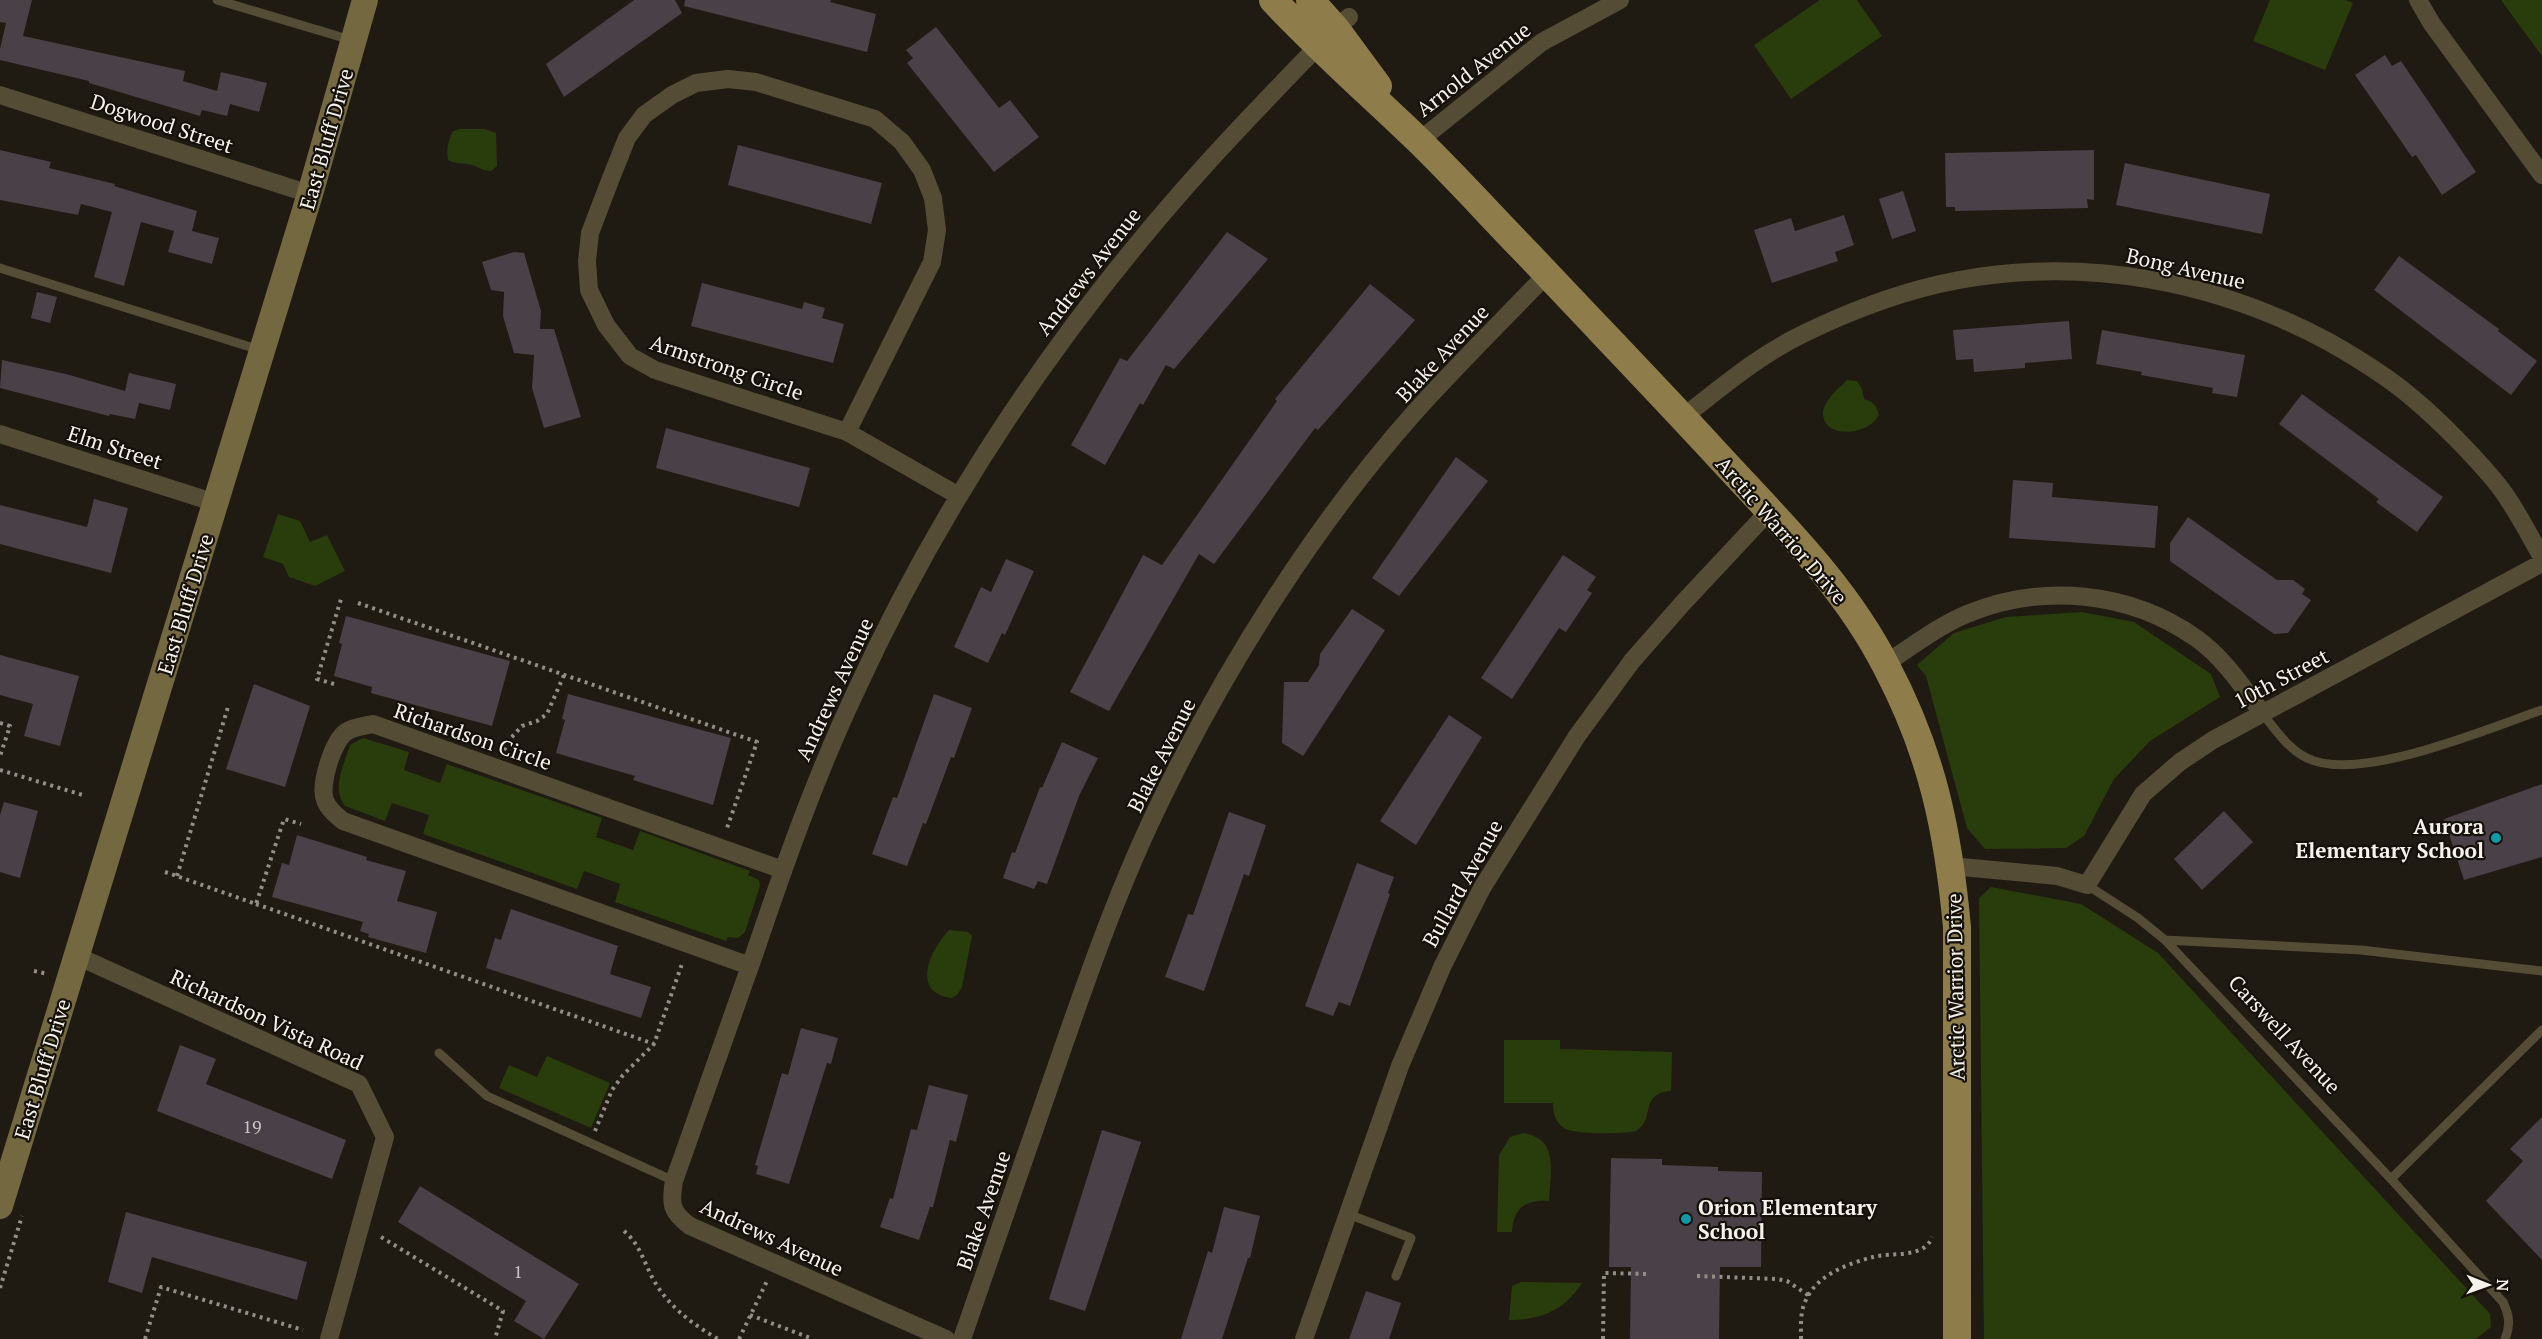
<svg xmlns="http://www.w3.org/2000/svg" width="2542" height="1339" font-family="'PT Serif',serif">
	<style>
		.green { fill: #293d0c }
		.building { fill: #4a4047 }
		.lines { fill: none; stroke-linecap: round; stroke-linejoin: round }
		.path { stroke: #928f88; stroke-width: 4; stroke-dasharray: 3 4.5; stroke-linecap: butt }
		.lane { stroke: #544c34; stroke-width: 9 }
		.street { stroke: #544c34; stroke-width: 18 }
		.secondary { stroke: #746841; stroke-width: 26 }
		.primary { stroke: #8e7d4a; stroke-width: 28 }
		.culture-dot { fill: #0f9aa8; stroke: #15110a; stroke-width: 2 }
		.labels { text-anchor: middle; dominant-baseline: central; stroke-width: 4.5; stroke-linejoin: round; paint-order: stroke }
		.number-label { font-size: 18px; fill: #cac6c3 }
		.street-label { font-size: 21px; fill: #f5f2ec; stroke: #15110a }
		.poi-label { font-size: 21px; font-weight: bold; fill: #f5f2ec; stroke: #15110a; text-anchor: end }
	</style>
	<rect width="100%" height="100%" fill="#1f1a12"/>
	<path class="green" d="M1820,0H1857L1882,36L1791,99L1754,45Z
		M2270,0H2346L2353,3L2325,70L2253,41Z
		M2501,0H2542V56Z
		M460,129H485L496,133L497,166L491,171C483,171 479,167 472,165C463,162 457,165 448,160C446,150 448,141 453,131Z
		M1847,380L1857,381L1862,389L1864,399C1874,402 1876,405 1879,415C1868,436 1824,439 1823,414C1823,401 1839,388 1847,380Z
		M278,514L300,521L310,542L327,535L345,571L315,586L289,577L283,564L263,557Z
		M2082,612L2134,622L2211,674L2220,697L2150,741L2114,779L2084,836L2066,848L1985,849L1967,828L1926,676L1917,665L1954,633L2006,617Z
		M363,738L409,752L404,770L440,783L447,764L602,818L596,837L633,850L640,831L750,871L748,875L759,880L760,886L745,932L738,938L728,937L726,941L615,902L620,884L584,871L577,889L423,834L429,815L392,803L385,821L345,806C331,788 344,765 350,745Z
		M1991,887L2081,904L2158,953L2490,1314L2491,1327L2476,1339H1984L1979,898Z
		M949,930L968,932L972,936L962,987L958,994L952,998C910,993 930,950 949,930Z
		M1504,1040H1560V1049L1672,1052L1671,1091C1638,1094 1657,1118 1636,1131C1624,1134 1574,1135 1564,1128C1555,1122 1553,1113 1553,1103H1504Z
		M547,1056L610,1083L591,1128L499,1088L509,1065L537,1077Z
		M1523,1133C1560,1138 1550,1174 1549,1201C1525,1199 1513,1209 1512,1232H1497L1499,1155L1510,1137Z
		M1521,1282L1582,1283C1564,1311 1540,1320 1509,1320L1512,1286Z"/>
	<path class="building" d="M0,0H32L23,36L185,71L183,81L217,91L221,72L267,83L259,112L230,104L227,116L202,110L200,116L89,83V81L0,60V49L6,23L0,22Z
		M634,0H675L682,13L564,97L546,64Z
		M685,0H831L830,2L876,14L867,52L684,6Z
		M936,27L999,108L1010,100L1039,137L994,172L907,63L913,58L906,50Z
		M2385,55L2392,66L2401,61L2476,172L2442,195L2416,155L2412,157L2355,75Z
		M738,145L882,183L871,224L728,185Z
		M0,150L51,162L49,168L115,184L114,186L197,211L192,231L219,238L212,264L168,252L174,231L141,222L124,286L94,277L112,212L81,204L78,215L0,200Z
		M2094,150V200L2087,199L2088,208L1955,211V207H1946L1945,153Z
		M2125,163L2270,194L2262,234L2116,205Z
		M1903,191L1916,231L1892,239L1879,199Z
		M1844,215L1854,245L1835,252L1838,261L1772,283L1754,230L1791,218L1795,231Z
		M1227,232L1268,259L1174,369L1166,365L1143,405L1140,403L1105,465L1071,445L1120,358L1127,361Z
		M514,252L524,253L541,311L540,329H554L581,417L544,428L532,388L534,355L514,353L503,316L504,292L491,290L482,262Z
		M2399,256L2499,329L2498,331L2537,361L2511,395L2374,290Z
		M702,283L802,309L804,302L825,308L822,318L844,324L833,363L691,326Z
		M1370,284L1415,320L1318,430L1315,428L1214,564L1199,554L1109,711L1070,692L1143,555L1162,565L1277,401L1275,399Z
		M37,292L57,297L50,323L31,318Z
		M2069,321L2072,359L2025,363V368L1974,372L1973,359L1956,360L1953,330Z
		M2102,330L2245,355L2237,397L2212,393L2213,388L2141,375L2142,372L2096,364Z
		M2,360L66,374L125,391L129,373L176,384L170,410L139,403L135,419L110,414L109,416L0,388Z
		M2302,394L2443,497L2417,532L2376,502L2379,499L2279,424Z
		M666,428L810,468L799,507L656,468Z
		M1456,457L1488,481L1399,596L1372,578Z
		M2013,480L2053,483L2052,497L2158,506L2155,548L2009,538Z
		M94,499L128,508L111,573L0,544V505L87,527Z
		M2188,517L2277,580H2293L2305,589L2302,594L2311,600L2288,633L2274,634L2170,561V543Z
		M1563,555L1596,577L1587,590L1592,593L1566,632L1559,628L1512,699L1481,678Z
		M1006,559L1034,571L1005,635L1002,633L988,663L954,647L981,587L991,592Z
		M1352,609L1385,630L1303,756L1282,743L1284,682H1308L1319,665L1320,654Z
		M346,616L510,661L492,726L371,693L372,687L334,676L342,644L339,643Z
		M0,655L79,676L60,746L24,736L33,704L0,695Z
		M254,684L310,706L285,787L226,769Z
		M568,694L731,738L713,805L633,780L635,776L556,753L565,720L562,719Z
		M934,694L972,708L954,758L951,757L926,824L923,823L907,866L872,854L893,797L897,798Z
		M1449,715L1482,737L1416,845L1380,821Z
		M1062,742L1098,758L1079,796L1047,884L1038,881L1034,889L1003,878L1012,852L1015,853L1040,787L1042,788Z
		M2542,784V857L2464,880L2444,819Z
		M4,802L38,811L20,878L0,872V815Z
		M2224,811L2253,842L2202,890L2174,859Z
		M1229,812L1266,825L1249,876L1244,874L1204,991L1165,977L1188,914L1193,915Z
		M297,835L367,857L366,860L406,871L397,901L437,912L426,953L368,937L369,934L360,931L363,922L272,897L282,863L289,865Z
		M1357,863L1394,877L1388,893L1390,894L1350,1006L1339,1002L1333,1016L1305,1006Z
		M511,909L618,946L610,974L651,987L641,1018L486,968L495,938L501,940Z
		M801,1028L838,1038L831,1064L827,1063L789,1184L756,1174L758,1166L755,1165L782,1073L788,1075Z
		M180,1045L216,1059L206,1084L346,1140L332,1179L157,1111Z
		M929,1085L968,1095L956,1142L950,1140L933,1207H930L919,1240L880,1227L890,1198L893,1199L911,1129L917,1130Z
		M2542,1117V1260L2486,1201L2523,1161L2510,1149Z
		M1102,1130L1141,1142L1085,1311L1049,1299Z
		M1611,1158L1662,1159V1165L1718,1167V1171L1762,1172L1761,1267H1720L1719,1339H1630L1631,1267H1609Z
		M420,1186L579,1284L544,1339L514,1321L526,1301L398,1222Z
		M1224,1207L1260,1216L1250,1258H1248L1222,1339H1181L1208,1251L1212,1253Z
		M126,1212L307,1262L297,1300L152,1257L142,1293L108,1282Z
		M1366,1291L1401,1303L1389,1339H1349Z"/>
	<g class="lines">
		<path class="path" d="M358,603L757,742L726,831
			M334,684L317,679L341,599
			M0,723L10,726L0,756
			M504,750L511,738L522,726L537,721L547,714L564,675
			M0,770L86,796
			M165,872L256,904L284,819L301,824
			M177,876L228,707
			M256,904L654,1044L683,961
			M34,971L48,974
			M595,1131L612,1090L623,1075L654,1044
			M624,1231C639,1243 644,1262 653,1279C668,1306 692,1324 718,1339
			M381,1237L503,1311L495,1339
			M1697,1276L1777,1279L1787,1281L1808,1295
			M0,1288L22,1216
			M750,1315L813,1339
			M145,1339L161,1287L303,1330
			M739,1339L768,1279
			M1603,1339L1604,1273L1648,1274
			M1801,1339C1801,1327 1800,1313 1805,1302C1816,1275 1847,1264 1873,1257C1890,1252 1925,1259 1932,1237"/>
		<path class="lane" d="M217,0L351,40
			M0,268L260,350
			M2262,713C2275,729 2288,749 2307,758C2359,784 2488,728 2542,710
			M2087,885L2138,918L2165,940L2391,1179L2503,1302C2509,1315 2511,1325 2505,1339
			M2165,940L2361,950L2542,971
			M439,1053L487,1096L674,1181
			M2391,1179L2542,1030
			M1348,1214L1411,1238L1396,1276"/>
		<path class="street" d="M2418,0L2432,24L2542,175
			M0,95L310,194
			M1419,141L1542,42L1620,0
			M1683,417C1721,388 1759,355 1803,334C1852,310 1905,290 1959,280C2086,257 2216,281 2329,342C2359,359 2390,378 2416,401C2441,422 2473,455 2494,480C2513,502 2527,532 2542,557
			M847,432L932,262L937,230L933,198L922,170L902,142L875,119L756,82L728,79L696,83L672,95L644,115L627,138L611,178L590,233L587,261L589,290L606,325L630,356L655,370L847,432L959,496
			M0,434L216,503
			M1885,664C1911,647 1938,626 1967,614C2042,583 2129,591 2196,638C2223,657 2243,687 2262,713
			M1951,866L2057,876L2087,885L2143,794L2180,762L2213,740L2542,563
			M77,956L359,1084L385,1137L329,1339
			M750,966L343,821C336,815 328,809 325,800C319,785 333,741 346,732C353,727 365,726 373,724L783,870
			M946,1339L690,1226C671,1212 670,1204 674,1181C701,1106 727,1030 754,955C784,866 815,778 855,693C952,481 1087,288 1248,119C1281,85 1313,49 1349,17
			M962,1339C992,1253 1021,1168 1051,1082C1085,984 1118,887 1164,794C1230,660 1315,525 1414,413C1457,365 1503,320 1547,274
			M1304,1339L1400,1066L1443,965L1482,888L1577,736L1632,661L1682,604L1769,511"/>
		<path class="secondary" d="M0,1206L310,194L365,0"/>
		<path class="primary" d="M1273,0C1319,49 1369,93 1418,140C1456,177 1492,217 1529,255C1590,320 1652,384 1712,449C1774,517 1844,583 1886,666C1932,753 1948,830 1957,927V1339
			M1310,0L1336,29L1378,86"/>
	</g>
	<g class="culture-dot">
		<circle cx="2496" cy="838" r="6"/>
		<circle cx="1686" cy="1219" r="6"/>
	</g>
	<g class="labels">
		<g class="number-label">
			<text x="252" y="1126">19</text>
			<text x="518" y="1271">1</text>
		</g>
		<g class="street-label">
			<text transform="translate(1473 69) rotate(-38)">Arnold Avenue</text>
			<text transform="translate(162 123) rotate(18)">Dogwood Street</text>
			<text transform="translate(326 139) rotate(-74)">East Bluff Drive</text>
			<text transform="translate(2186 268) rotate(13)">Bong Avenue</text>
			<text transform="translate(1088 271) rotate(-52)">Andrews Avenue</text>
			<text transform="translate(1442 353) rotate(-47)">Blake Avenue</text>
			<text transform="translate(727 367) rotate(19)">Armstrong Circle</text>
			<text transform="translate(115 447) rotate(18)">Elm Street</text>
			<text transform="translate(1782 530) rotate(49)">Arctic Warrior Drive</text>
			<text transform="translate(185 604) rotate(-73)">East Bluff Drive</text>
			<text transform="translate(2281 678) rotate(-28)">10th Street</text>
			<text transform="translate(834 689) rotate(-65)">Andrews Avenue</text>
			<text transform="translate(473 736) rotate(19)">Richardson Circle</text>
			<text transform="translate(1161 755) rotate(-63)">Blake Avenue</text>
			<text transform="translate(1462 883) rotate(-61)">Bullard Avenue</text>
			<text transform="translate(1955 987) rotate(-91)">Arctic Warrior Drive</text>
			<text transform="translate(267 1019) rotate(25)">Richardson Vista Road</text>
			<text transform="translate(2285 1034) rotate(47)">Carswell Avenue</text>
			<text transform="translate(42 1069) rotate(-73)">East Bluff Drive</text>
			<text transform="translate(983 1210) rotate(-71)">Blake Avenue</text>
			<text transform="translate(772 1237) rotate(25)">Andrews Avenue</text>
		</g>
		<g class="poi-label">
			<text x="2484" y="826">Aurora<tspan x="2484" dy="24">Elementary School</tspan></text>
			<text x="1698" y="1207" text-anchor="start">Orion Elementary<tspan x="1698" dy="24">School</tspan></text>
		</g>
	</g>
	<g transform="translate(2488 1285) rotate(91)" stroke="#15110a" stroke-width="4.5" paint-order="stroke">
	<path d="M0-4.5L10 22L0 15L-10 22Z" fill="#f5f2ec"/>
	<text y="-9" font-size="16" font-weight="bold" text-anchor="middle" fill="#f5f2ec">N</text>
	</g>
</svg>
